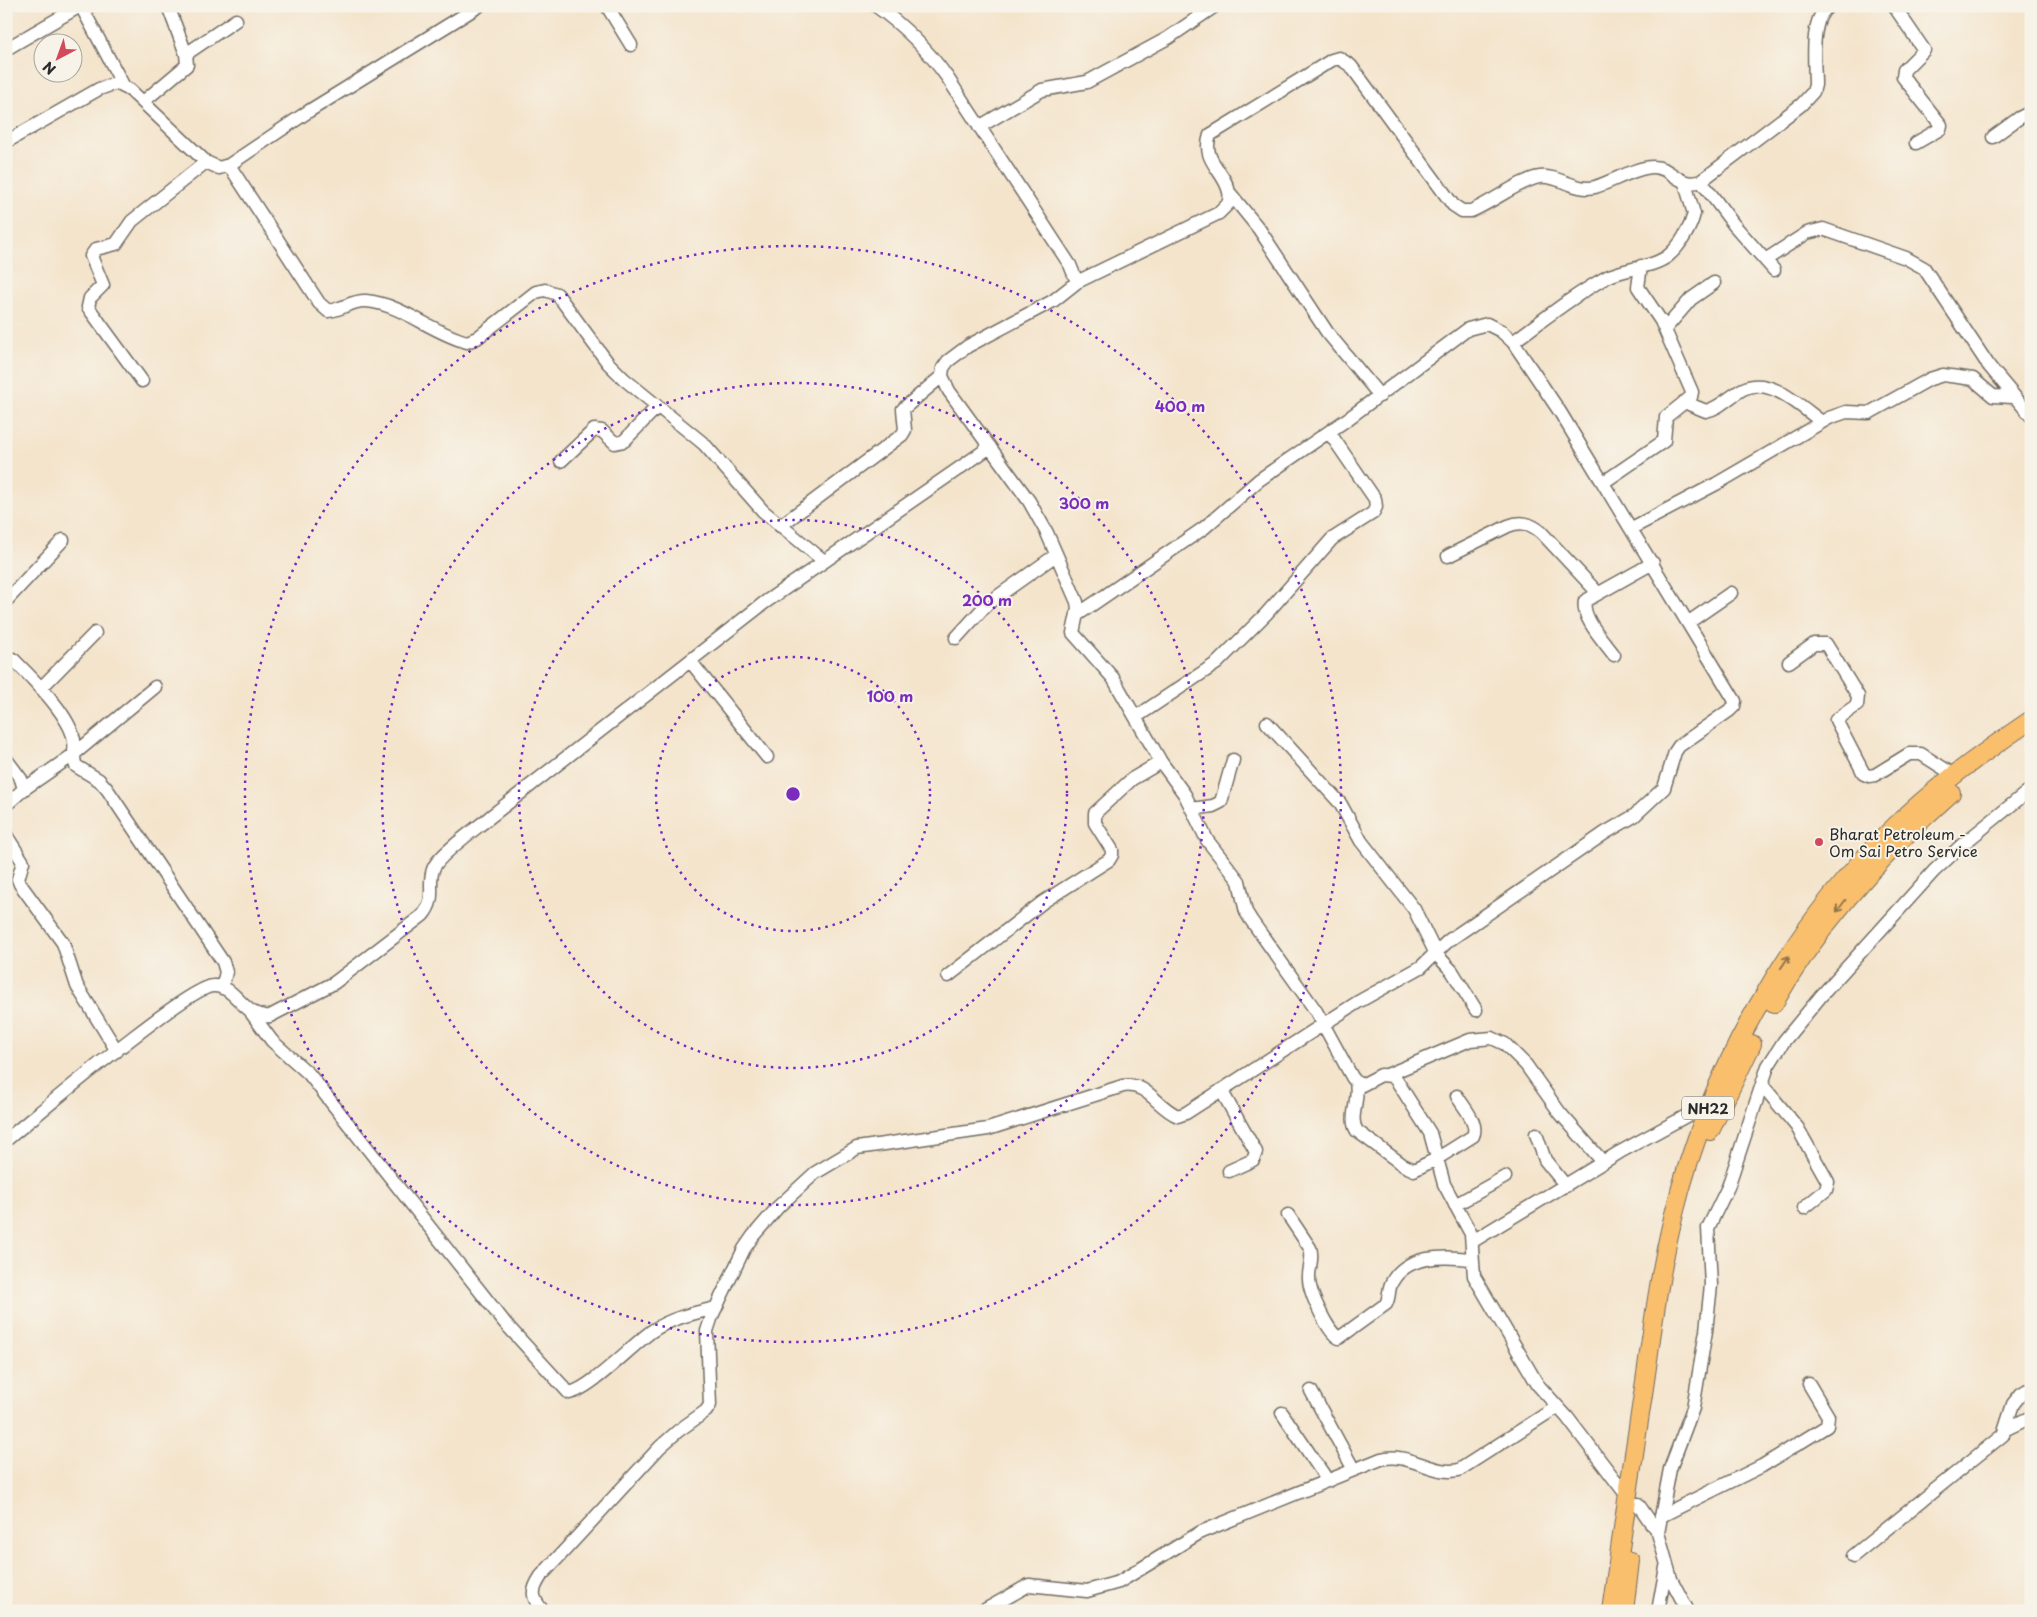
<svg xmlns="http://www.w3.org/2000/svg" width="2037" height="1617" font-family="'Playpen Sans',sans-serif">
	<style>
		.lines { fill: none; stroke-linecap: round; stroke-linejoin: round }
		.minor-casing { stroke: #716c63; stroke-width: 15 }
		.highway-casing { stroke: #716c63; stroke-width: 20 }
		.minor { stroke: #fff; stroke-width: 12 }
		.highway { stroke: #f9bf6d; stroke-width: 18 }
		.oneway { stroke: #92754c }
		.ring { fill: none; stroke: #7b2cbf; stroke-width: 2.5; stroke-dasharray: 2.5 5 }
		.poi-dot { fill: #d1495b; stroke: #f7f3e8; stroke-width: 2 }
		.labels { text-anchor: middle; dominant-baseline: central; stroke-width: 4; stroke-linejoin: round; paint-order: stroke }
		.shield { fill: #f7f3e8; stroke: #686764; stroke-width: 1 }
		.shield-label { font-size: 14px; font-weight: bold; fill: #2b2b2b }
		.poi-label { font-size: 15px; fill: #2b2b2b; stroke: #f7f3e8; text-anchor: start }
		.centre { fill: #7b2cbf; stroke: #f7f3e8; stroke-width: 2.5 }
		.ring-label { font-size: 15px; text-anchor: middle; font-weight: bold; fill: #7b2cbf; stroke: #f7f3e8; stroke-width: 4; stroke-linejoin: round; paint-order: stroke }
	</style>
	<rect width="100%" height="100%" fill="#f7f3e8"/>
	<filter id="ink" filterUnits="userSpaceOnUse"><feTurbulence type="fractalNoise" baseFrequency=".02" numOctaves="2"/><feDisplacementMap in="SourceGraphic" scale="10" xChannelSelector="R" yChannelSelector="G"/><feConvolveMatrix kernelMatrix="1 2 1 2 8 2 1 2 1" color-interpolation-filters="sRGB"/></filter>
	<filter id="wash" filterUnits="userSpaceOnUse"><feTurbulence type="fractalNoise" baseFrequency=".0096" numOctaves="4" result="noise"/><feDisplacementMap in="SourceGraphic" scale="20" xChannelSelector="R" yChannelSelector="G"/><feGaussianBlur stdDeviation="1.12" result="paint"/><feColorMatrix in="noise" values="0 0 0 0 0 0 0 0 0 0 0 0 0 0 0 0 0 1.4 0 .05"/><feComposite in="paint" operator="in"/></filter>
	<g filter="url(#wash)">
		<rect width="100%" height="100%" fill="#f4e4cc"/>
	</g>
	<g filter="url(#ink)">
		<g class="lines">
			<defs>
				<path id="minor" d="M81,6L123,85
					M607,6L631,45
					M876,6C904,26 927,49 947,77L1070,265L1077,282
					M1894,6L1924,50L1904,70L1903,77L1941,125L1940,129L1916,143
					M6,49L80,6
					M186,54L236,20
					M143,102L187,65L186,54L168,6
					M979,127L1042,90L1087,82L1168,38L1215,6
					M1993,137L2019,118L2031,112
					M6,142L99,89L116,83L130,90L206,162L219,168L229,165L309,111L479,6
					M229,165L319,303L328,311C342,310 352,300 366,301C402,304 432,333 467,342L477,338L536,292L545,290L557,294L608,363L624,379L704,444L763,511L824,561
					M1701,181L1734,225L1774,270
					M1229,192L1259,229L1327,332L1380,396
					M1765,260L1807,233L1823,229L1906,258L1924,268L1989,366L2031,416
					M1665,329L1691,299L1714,283
					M1513,342C1543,320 1574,295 1607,277C1626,268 1652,268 1668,256C1680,246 1690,229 1694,214L1685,183
					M142,381L88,307L90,298L103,285L91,256L96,249L116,244L132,221L206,162
					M1684,402L1706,411C1720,408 1730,396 1743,389C1770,375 1802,408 1822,422
					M561,461L594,430L602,431L615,443L624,441L657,407
					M1604,482L1664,441L1666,417L1691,397L1692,392L1661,321L1638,287L1641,266
					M780,526L902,435L905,430L903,409L942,376
					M1632,528L1716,484L1829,418L1846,412L1869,413L1930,379L1943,375L1973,379L1993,396L2013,397
					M1448,556L1508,526C1521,521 1530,523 1541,532L1597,592
					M6,601L63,540
					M1689,622L1731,593
					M956,638L987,604L1056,555
					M1614,655C1604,641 1581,618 1585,601L1653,563
					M13,659C31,677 66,711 73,736C77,746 71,756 76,766L99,780L107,789L223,962L226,972L222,988
					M691,662L767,757
					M1789,662L1814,644H1826L1858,696L1857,705L1836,720L1864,774L1869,776L1875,775L1909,754H1921L1954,775
					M41,688L95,633
					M1136,717L1217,663L1266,614L1332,539L1373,513L1376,507L1375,499L1329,432
					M1267,723L1340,803L1361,841L1414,909L1436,954L1452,971L1476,1010
					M6,759L21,779L24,789L6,805
					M24,789L73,755L155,687
					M1192,809L1213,806L1221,802L1233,760
					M6,835L23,862L18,879L20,884L63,943L77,986L117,1051
					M948,976L1043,902L1109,860L1112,855V850L1095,823V813L1132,779L1161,762
					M252,1014L272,1041L309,1074L505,1323L569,1393C590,1390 632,1345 652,1331C671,1318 694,1313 716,1308
					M1387,1075L1470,1040L1492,1038L1505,1044L1526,1065L1560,1113L1603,1162
					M1356,1082C1360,1101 1348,1118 1357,1131L1403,1165L1414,1170L1438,1158L1473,1136C1479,1123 1464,1108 1457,1096
					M1763,1086L1797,1127L1828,1182L1826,1190L1804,1208
					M1221,1090L1256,1152L1253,1160L1229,1171
					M1536,1134L1545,1160L1566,1186
					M6,1140C36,1116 187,987 213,986C236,984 243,1019 270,1016L334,983L423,915C438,897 426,884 434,867C441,853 477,828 490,817L764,603L990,447
					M1455,1205L1505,1177
					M1288,1215L1310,1248C1314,1259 1308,1268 1309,1279C1309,1292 1328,1333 1339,1338L1386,1304C1390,1297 1388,1288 1392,1282C1407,1254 1445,1256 1471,1259
					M1473,1241L1620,1152L1710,1103
					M1311,1391L1354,1470
					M1282,1413L1328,1481
					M2006,1429L2031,1417
					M1628,1497L1567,1417L1538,1385L1474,1276L1471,1234L1444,1184L1430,1133L1397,1081L1392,1076L1381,1075L1362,1085L1356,1082L1352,1077L1316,1011L1251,920L1246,912L1239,881L1207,840L1185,795L1161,762L1113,678L1073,633L1078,609L1077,602L1047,533L1029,501L949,391L942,376L943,368L948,361L968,346L1053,301L1077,282L1219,213L1228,204C1229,201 1230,196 1229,192C1225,171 1201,161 1210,135L1332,60L1339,58L1351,66L1453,205L1462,211H1471C1491,203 1522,179 1540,177C1559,175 1576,192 1595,187C1612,182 1636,167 1653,167C1673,167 1678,189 1701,181L1801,105L1813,92L1815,85C1815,63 1809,19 1829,6
					M1638,1504L1658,1533L1671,1579L1688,1611
					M1661,1516L1762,1466L1827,1426L1828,1416L1809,1384
					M1658,1533L1670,1469L1693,1408L1706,1331L1711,1285L1708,1228L1728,1187L1768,1066L1784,1041L1821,996L1934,871L1962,845L2031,789
					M1853,1556L2003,1435L2013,1404L2021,1394L2031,1388
					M543,1611C531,1597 531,1591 541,1576L660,1447L678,1431L706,1411L710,1405L707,1331L712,1316L744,1249L753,1236L778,1207L815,1173L857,1148L988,1129L1123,1086C1148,1082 1157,1108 1178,1116L1186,1113L1358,1002L1421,967L1448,941L1605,833L1634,816L1664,788L1675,752L1679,746L1730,710L1734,706L1735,701L1560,412L1513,342L1501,331L1487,324L1468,329L1349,418L1259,480L1204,528L1077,615
					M983,1611L1029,1585L1087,1591L1119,1582L1201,1532L1381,1459C1408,1451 1432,1476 1459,1470L1557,1407
					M1658,1611L1666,1567"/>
				<path id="highway" d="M1774,1003C1819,923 1882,854 1951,793
					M1710,1131L1752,1044
					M1611,1611C1622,1534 1633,1458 1645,1381C1653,1325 1660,1269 1674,1214C1708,1075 1788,932 1889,832C1932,789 1981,754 2031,720
					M1624,1611L1630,1561"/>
			</defs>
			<use href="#minor" class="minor-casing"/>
			<use href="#highway" class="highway-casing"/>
			<use href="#minor" class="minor"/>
			<use href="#highway" class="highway"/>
		</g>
		<defs><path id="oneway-shaft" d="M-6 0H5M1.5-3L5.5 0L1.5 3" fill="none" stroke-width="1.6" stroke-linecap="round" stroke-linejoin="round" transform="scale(1.25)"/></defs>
		<g class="oneway">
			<use href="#oneway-shaft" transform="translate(1841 906) rotate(127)"/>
			<use href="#oneway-shaft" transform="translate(1785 962) rotate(-56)"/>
		</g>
	</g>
	<g class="ring">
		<circle cx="793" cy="794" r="137"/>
		<circle cx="793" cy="794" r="274"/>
		<circle cx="793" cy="794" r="411"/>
		<circle cx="793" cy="794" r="548"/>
	</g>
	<circle class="poi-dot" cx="1819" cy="842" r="5"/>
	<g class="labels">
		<rect class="shield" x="1682" y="1096.5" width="52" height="23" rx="4"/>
		<g class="shield-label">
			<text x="1708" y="1108">NH22</text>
		</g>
		<g class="poi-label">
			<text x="1829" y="833">Bharat Petroleum -<tspan x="1829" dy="17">Om Sai Petro Service</tspan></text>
		</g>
	</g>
	<circle cx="793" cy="794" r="8" class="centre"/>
	<g class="ring-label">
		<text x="1180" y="412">400 m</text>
		<text x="1084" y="509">300 m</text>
		<text x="987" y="606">200 m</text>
		<text x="890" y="702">100 m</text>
	</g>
	<rect width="2037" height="1617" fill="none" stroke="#f7f3e8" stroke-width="25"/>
	<g transform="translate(58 58) rotate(221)"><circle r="24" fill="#f7f3e8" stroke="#a5a39c"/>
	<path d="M0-4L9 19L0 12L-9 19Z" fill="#d1495b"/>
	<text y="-8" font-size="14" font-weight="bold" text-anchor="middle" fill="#2b2b2b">N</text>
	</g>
</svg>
